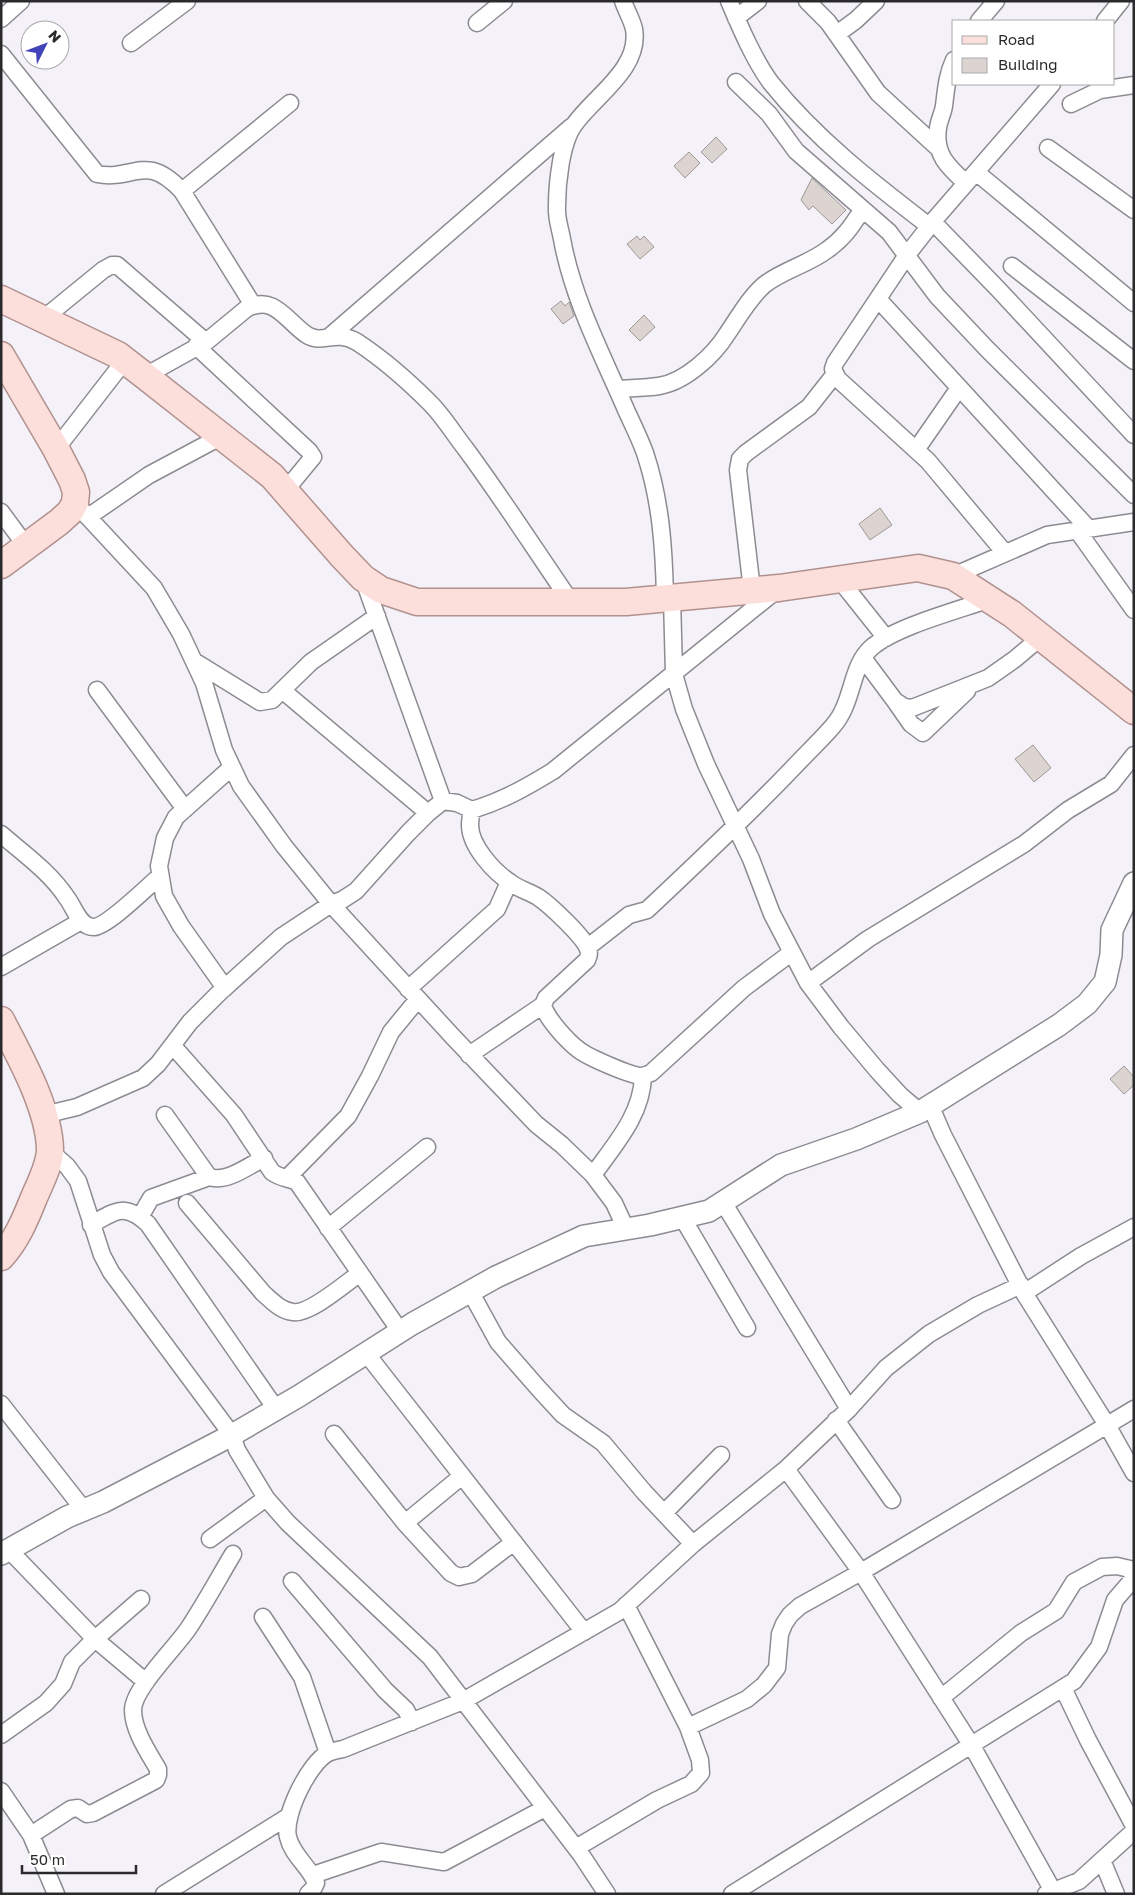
<svg xmlns="http://www.w3.org/2000/svg" width="1135" height="1895" font-family="'Golos Text',sans-serif">
	<style>
		.building { fill: #dcd4d0; stroke: #9f9793 }
		.lines { fill: none; stroke-linecap: round; stroke-linejoin: round }
		.minor-casing { stroke: #8d8b92; stroke-width: 19 }
		.tertiary-casing { stroke: #8d8b92; stroke-width: 24 }
		.primary-casing { stroke: #b1918e; stroke-width: 29 }
		.minor { stroke: #fff; stroke-width: 16 }
		.tertiary { stroke: #fff; stroke-width: 21 }
		.primary { stroke: #fcdfdb; stroke-width: 26 }
	</style>
	<rect width="100%" height="100%" fill="#f4f1f9"/>
	<path class="building" d="M716,137L727,149L712,163L701,152Z
		M689,152L700,163L685,178L674,166Z
		M812,178L846,210L832,224L813,206L809,210L801,200Z
		M637,236L640,240L644,236L654,247L640,259L627,244Z
		M561,301L565,306L569,302L574,316L563,324L551,309Z
		M644,315L655,327L640,341L629,330Z
		M880,508L892,525L870,540L859,524Z
		M1033,745L1051,768L1034,782L1015,759Z
		M1124,1066L1134,1077V1085L1124,1094L1110,1079Z"/>
	<g class="lines">
		<defs>
			<path id="minor" d="M623,1C626,10 632,20 634,29C641,69 593,97 574,125C561,143 557,184 557,206C556,217 560,228 562,239C573,300 603,356 627,412C633,425 640,439 645,453C661,501 664,549 665,598
				M729,1C740,27 754,60 771,83C816,139 873,183 929,226
				M807,1L828,22L878,93L937,147
				M736,18L758,1
				M1,19L21,1
				M979,21L996,1
				M1105,21L1121,1
				M477,23L504,1
				M837,34L856,20L876,1
				M131,43L187,1
				M1,54L97,174C135,181 145,152 182,191L253,305
				M954,60C947,75 946,90 944,106C943,113 939,120 938,128C934,154 948,167 966,183
				M736,82L769,114L796,151L889,232L937,296L987,349L1134,495
				M1071,104L1100,90L1134,85
				M1048,148L1134,210
				M976,172L1134,303
				M182,191L290,103
				M933,222L998,289L1134,435
				M1012,266L1134,361
				M878,299L1088,528
				M43,319L103,270L112,265H117L206,342
				M329,337L571,127
				M196,346L309,451L313,457L285,491
				M145,376L206,342L246,309C274,293 287,322 307,335C323,345 335,329 357,342C383,359 408,381 430,403C443,416 454,434 465,448C502,498 536,551 571,602
				M617,389C631,388 646,388 659,386C685,382 714,355 727,334C738,318 749,298 764,285C783,270 807,265 827,250C843,239 852,226 862,210
				M56,449L125,360
				M916,450L959,388
				M75,503L154,588L181,634L204,683L224,750L241,786L284,846L331,904L454,1038L536,1124L562,1145L593,1175L614,1203L626,1229
				M1,512L26,546
				M88,517L149,475L222,436
				M1077,530L1134,610
				M1005,553L928,461L838,379L833,369L835,363L907,255L935,219L1052,84
				M953,576L1047,535L1134,522
				M363,578L443,801
				M839,579L886,638
				M752,590L738,470L740,459L746,453L809,407L835,374
				M672,598L674,674L684,709L706,764L751,859L772,914L808,983L841,1027L877,1070L900,1095L920,1112
				M863,658L895,701L904,707L912,708L988,678L1015,659L1041,637
				M194,661L260,702L272,700L311,662L377,616
				M97,690L185,809
				M282,690L428,813
				M895,701L911,724L923,733L967,691
				M472,810C471,815 470,821 470,825C470,846 494,872 511,883C519,889 530,892 538,897C550,905 584,937 588,949C590,953 589,956 587,960L546,998L543,1005C546,1018 568,1042 579,1050C588,1057 633,1077 643,1076C646,1075 648,1074 651,1073L744,988L791,953
				M1,834C24,854 50,872 67,898C74,907 80,928 94,927C108,926 148,886 160,876
				M588,947L629,915L647,910C696,864 745,818 791,770C805,755 820,741 833,726C854,702 850,667 871,648C894,627 959,610 990,599
				M1,967L81,921
				M808,983L868,939L1024,844L1068,810L1111,784L1134,755
				M225,988L181,926L164,896L159,866L165,838L176,817L232,767
				M408,989L497,909L509,882
				M173,1046L234,1115L272,1172C280,1178 288,1178 297,1182L400,1331
				M469,1055L543,1005
				M930,1105L943,1135L1024,1293L1107,1425L1134,1473
				M44,1115L77,1107L143,1078L158,1064L190,1022L219,993L281,937L331,904L342,900L356,891L408,833L428,813L443,801L457,803L472,810C504,800 525,788 553,771L778,589
				M165,1115L209,1177C227,1183 248,1166 264,1158
				M50,1151L67,1166L78,1181L102,1255L111,1272L232,1435L237,1450L266,1498L288,1523L430,1657L582,1856L607,1894
				M593,1175C615,1144 642,1115 643,1076
				M288,1177L348,1116L370,1076L391,1032L418,999
				M723,1202L849,1409
				M187,1203L263,1293C272,1301 281,1311 293,1312C309,1315 346,1283 360,1273
				M140,1217L151,1198L209,1177
				M682,1217L747,1328
				M91,1225C116,1210 125,1203 148,1224L276,1409
				M328,1228L427,1147
				M470,1291L498,1342L539,1389L563,1415L603,1443L644,1492L693,1544
				M1024,1293L1081,1256L1134,1227
				M366,1353L584,1632
				M1,1404L84,1510
				M836,1420L892,1500
				M334,1434L405,1523L451,1573L459,1577L472,1574L514,1542
				M786,1469L861,1572L972,1746L1053,1891
				M664,1513L721,1455
				M405,1523L462,1476
				M210,1539L266,1498
				M9,1550L95,1639L146,1682
				M292,1581L385,1690L406,1710L412,1722
				M263,1617L302,1677L328,1753
				M1063,1688L1088,1740L1134,1826
				M941,1698L1021,1633L1056,1611L1074,1582L1102,1567L1117,1566L1134,1570
				M688,1727L747,1699L764,1685L777,1668L780,1634L784,1624L790,1615L800,1606L861,1572L1134,1409
				M1,1735L46,1703L63,1684L72,1662L95,1639L141,1599
				M1,1791L31,1835L56,1894
				M31,1835L71,1809L78,1808L87,1814L93,1813L156,1780L158,1775V1769C148,1752 133,1730 133,1710C133,1689 175,1648 188,1629C204,1605 218,1579 233,1554
				M576,1848L657,1800L691,1784L701,1773L700,1760L688,1727L626,1605
				M1102,1860L1116,1894
				M313,1875L381,1852L444,1862L545,1808
				M164,1894L289,1816
				M308,1894L313,1889L316,1883C309,1866 292,1855 288,1837C283,1815 309,1763 328,1753C332,1751 338,1750 343,1749L463,1701L620,1611L693,1544L786,1469L849,1409L886,1368L929,1334L978,1305L1021,1285
				M732,1894L1074,1681L1099,1647L1115,1600L1134,1578
				M1046,1894L1079,1881L1134,1831"/>
			<path id="tertiary" d="M1,1554L67,1517L103,1502L232,1435L299,1396L412,1324L496,1277L584,1236L650,1225L709,1211L781,1165L856,1139L920,1112L1059,1025L1087,1004L1105,982L1111,955L1112,930L1134,883"/>
			<path id="primary" d="M1,299L118,355L145,376L272,476L342,556L363,578L381,590L417,602H626L779,588L918,568L953,576L1012,614L1134,711
				M1,355L56,449L72,480L76,492L75,503L70,512L59,522L1,565
				M1,1020C20,1057 49,1108 50,1149C50,1166 39,1185 33,1200C25,1220 16,1241 1,1257"/>
		</defs>
		<use href="#minor" class="minor-casing"/>
		<use href="#tertiary" class="tertiary-casing"/>
		<use href="#primary" class="primary-casing"/>
		<use href="#minor" class="minor"/>
		<use href="#tertiary" class="tertiary"/>
		<use href="#primary" class="primary"/>
	</g>
	<rect width="1135" height="1895" fill="none" stroke="#2a292c" stroke-width="5"/>
	<rect x="952" y="20" width="162" height="65" fill="#ffffff" stroke="#aaa9ab"/>
	<rect x="962" y="36" width="25" height="8" fill="#fcdfdb" stroke="#aaa9ab"/>
	<text x="998" y="45" font-size="15" fill="#2a292c">Road</text>
	<rect x="962" y="58" width="25" height="15" fill="#dcd4d0" stroke="#aaa9ab"/>
	<text x="998" y="70" font-size="15" fill="#2a292c">Building</text>
	<g transform="translate(45 45) rotate(48)"><circle r="24" fill="#ffffff" stroke="#aaa9ab"/>
	<path d="M0-4L9 19L0 12L-9 19Z" fill="#4343b9"/>
	<text y="-8" font-size="14" font-weight="bold" text-anchor="middle" fill="#2a292c">N</text>
	</g>
	<path d="M22 1865v8h114v-8" fill="none" stroke="#2a292c" stroke-width="2.5"/>
	<text x="30" y="1865" font-size="15" fill="#2a292c" stroke="#ffffff" stroke-width="4" paint-order="stroke">50 m</text>
</svg>
